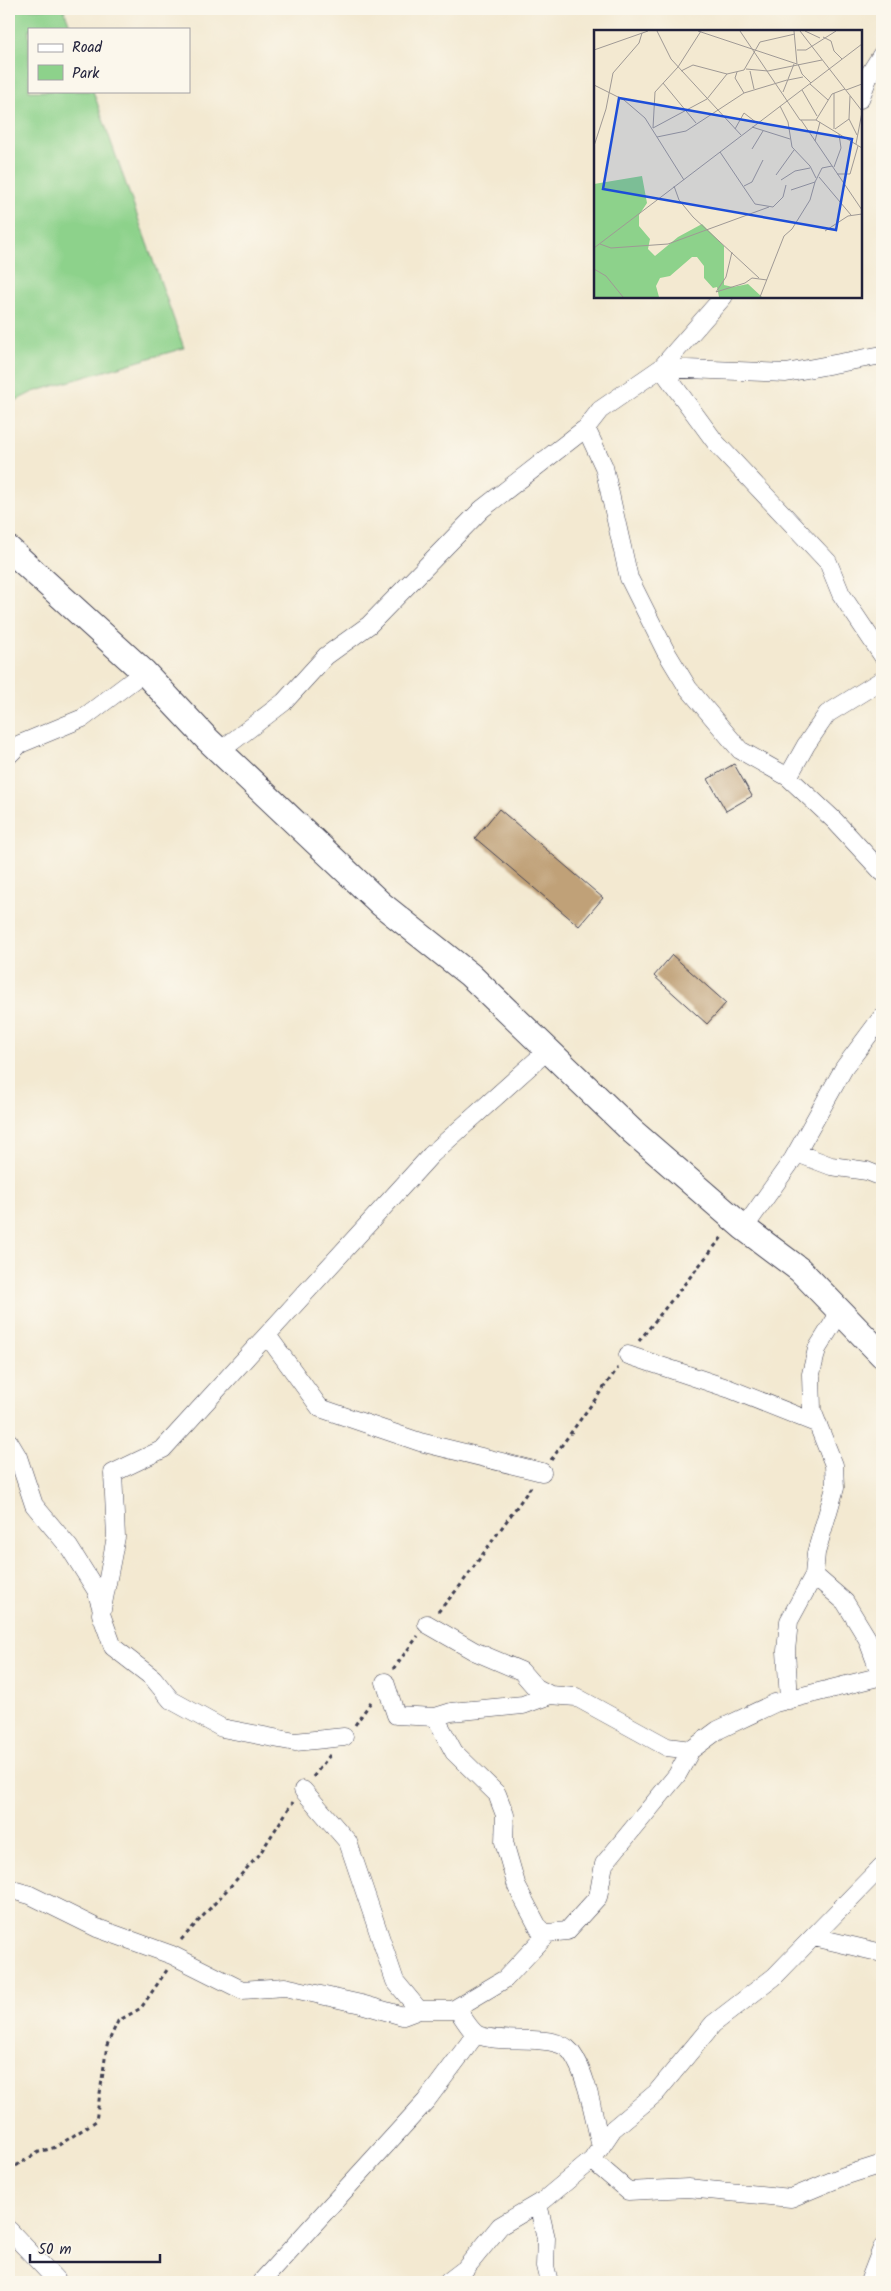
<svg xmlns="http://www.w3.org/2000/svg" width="891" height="2291" font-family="Kalam,sans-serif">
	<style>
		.green { fill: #8dd28b; stroke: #587a63 }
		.building { fill: #c0a178 }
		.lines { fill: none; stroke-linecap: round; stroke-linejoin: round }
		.minor-casing { stroke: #414052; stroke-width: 19 }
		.secondary-casing { stroke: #414052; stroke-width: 27 }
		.path { stroke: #414052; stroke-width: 3; stroke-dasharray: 4 4; stroke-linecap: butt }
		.minor { stroke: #fff; stroke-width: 18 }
		.secondary { stroke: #fff; stroke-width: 25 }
		.inset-road { fill: none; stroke: #9f9995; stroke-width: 1 }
		.view { fill: #1d4ed8; fill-opacity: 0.15; stroke: #1d4ed8; stroke-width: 2.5 }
		.inset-edge { fill: none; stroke: #22223b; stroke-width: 2.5 }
	</style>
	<rect width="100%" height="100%" fill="#fbf7ec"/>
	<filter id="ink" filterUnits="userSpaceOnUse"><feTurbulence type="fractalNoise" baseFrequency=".02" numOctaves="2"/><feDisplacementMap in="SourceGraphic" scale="10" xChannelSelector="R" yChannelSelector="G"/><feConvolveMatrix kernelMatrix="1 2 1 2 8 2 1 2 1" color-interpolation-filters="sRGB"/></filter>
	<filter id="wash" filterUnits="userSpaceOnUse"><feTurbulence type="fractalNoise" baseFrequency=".0096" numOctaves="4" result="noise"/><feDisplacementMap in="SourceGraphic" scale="20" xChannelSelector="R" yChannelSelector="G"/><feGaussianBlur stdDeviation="1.12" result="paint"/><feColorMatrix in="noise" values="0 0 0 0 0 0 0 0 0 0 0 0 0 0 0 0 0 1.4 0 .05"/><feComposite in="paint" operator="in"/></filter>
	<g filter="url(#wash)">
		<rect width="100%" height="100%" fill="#f3e9d1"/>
		<path class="green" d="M9,9H64L71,29H29V91H93L184,348L33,392L9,404Z"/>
		<g id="blocks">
			<path class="building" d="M734,764L752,796L726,811L708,779Z
				M499,809L603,898L579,926L475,838Z
				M672,955L726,1003L707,1024L654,976Z"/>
		</g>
	</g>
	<g filter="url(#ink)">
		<use href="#blocks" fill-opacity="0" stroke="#414052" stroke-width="1"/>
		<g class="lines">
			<defs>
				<path id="minor" d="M860,99L870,73L882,54
					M661,368L716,443L828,562L841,594L882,655
					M661,368L786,373L882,355
					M586,428L604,467L629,578L665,650L688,688L740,750L788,777L834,820L882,872
					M220,751L284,702L326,656L369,625L482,509L586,428L600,410L661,368L724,296
					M9,755L20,744L83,718L144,672
					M788,777L806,745L827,714L882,680
					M797,1153L831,1166L867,1171L882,1177
					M744,1228L793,1159L844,1068L882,1017
					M267,1335L320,1408L420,1442L542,1472
					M628,1355L730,1389L818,1424
					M9,1442L18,1457L34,1505L69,1547L96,1590L102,1610
					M814,1575L845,1602L867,1638L881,1676
					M427,1624L474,1651L521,1671L535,1687L550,1695
					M385,1682L396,1715L435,1717L451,1712L523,1705L550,1695L576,1697L667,1747L691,1750
					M789,1700L786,1651L789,1621L814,1575L816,1553L835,1488L834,1465L812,1410L811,1374L817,1349L840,1312
					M435,1717L454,1752L497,1794L505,1815L504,1842L517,1887L544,1938
					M344,1737L295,1742L222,1728L171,1700L153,1678L113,1647L101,1614L116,1537L113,1473L163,1449L431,1155L548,1050
					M303,1790L348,1842L395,1981L419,2010H453L505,1979L548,1933L567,1931L598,1897L604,1864L677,1775L691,1750L718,1730L775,1703L882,1676
					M9,1889L30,1895L97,1928L172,1955L242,1990L285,1987L361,2004L403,2016L419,2010
					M814,1937L882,1953
					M456,2008C462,2015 470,2031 478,2035C502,2045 555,2032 571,2052C588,2075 594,2119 601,2147
					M592,2160L628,2191L688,2188L791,2198L844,2176L882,2164
					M538,2204L546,2238L545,2266L549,2282
					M9,2230L58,2282
					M261,2282L426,2101L476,2034
					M448,2282L465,2269L500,2226L544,2200L592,2160L613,2129L656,2093L713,2024L774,1977L882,1866
					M869,2282L882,2248"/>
				<path id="secondary" d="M9,549L144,672L208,740L381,904L470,975L632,1131L744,1228L800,1270L882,1355"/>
			</defs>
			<use href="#minor" class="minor-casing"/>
			<use href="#secondary" class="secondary-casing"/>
			<path class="path" d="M639,1341L722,1237
				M551,1460L618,1368
				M438,1612L460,1586L531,1487
				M393,1669L418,1636
				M355,1725L373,1699
				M313,1777L330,1755
				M181,1940L259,1855L293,1802
				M9,2170L39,2152L56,2147L96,2121L107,2045L118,2021L141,2008L167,1970"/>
			<use href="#minor" class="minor"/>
			<use href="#secondary" class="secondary"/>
		</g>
	</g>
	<g transform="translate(594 30)">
		<rect width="268" height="268" fill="#f3e9d1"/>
		<path d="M48,146L53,173L45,185V196L56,209L54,219L61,226L84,207L108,194L130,216V255L139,257L154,254L168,267H125L123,257L119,258L110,248V236L103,227H98L76,246L66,248L62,256L65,267H0V154Z" fill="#8dd28b"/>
		<path class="inset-road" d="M63,1L77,29L147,105M104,1L203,34M146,1L206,90H222L268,118M200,1L203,34M206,1L268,81M211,1L226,8M229,7L237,11L240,21L248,29M0,20L54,1M203,20H212L242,1M204,34L208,44L217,53M152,39L174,41L228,30M87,41L99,35L133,44L150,40L166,12L201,4M156,41L160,59M143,42L141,48L150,63M194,50L209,47M69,53L102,93M216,54L234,70M0,55L30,70L51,88L90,150M208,60L223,86M252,60L268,54M189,62L200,34M256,66L255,89L263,105M186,76L194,92L198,117L216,136L222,148M207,90L268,180M222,90L238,64L251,59M158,97L196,109M59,98L61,62L84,37L107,1M59,98L113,69L133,44M141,99L150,83L163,93M240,99V63M241,99L255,89M63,107L92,101L150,63L193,50M221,111L226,92M262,114L268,82M0,116L12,79L19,43L45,13L48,3M158,119L169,101M126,122L161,174L179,177L189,167L192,155M240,137L247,118L245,104M243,144H256L264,116M182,145L200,120M225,147L257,185M187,150L201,141L216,138M80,156L85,170L99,187L165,248M150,156L158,152L169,130M197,160L221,152L228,138L238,136M231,201L254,186L268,184M6,214L17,218L74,214L175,177M0,218L268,14M0,239L12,246L29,267M122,262L151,253L158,248L173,250M122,262L132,247L138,222M166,267L190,206L198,199L216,170L221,152"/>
		<path class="view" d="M25,68L258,109L242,200L9,159Z"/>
		<rect width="268" height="268" class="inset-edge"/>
	</g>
	<rect width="891" height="2291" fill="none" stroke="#fbf7ec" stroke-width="30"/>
	<rect x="28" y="28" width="162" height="65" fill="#fbf7ec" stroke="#a4a2a5"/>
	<rect x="38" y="44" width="25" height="8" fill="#ffffff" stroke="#a4a2a5"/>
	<text x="72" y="52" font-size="15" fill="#22223b">Road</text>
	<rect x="38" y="65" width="25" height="15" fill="#8dd28b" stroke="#a4a2a5"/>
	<text x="72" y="78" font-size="15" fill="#22223b">Park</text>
	<path d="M30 2254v8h130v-8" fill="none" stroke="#22223b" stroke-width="2.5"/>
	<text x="38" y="2254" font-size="15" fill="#22223b" stroke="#fbf7ec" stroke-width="4" paint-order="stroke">50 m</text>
</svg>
